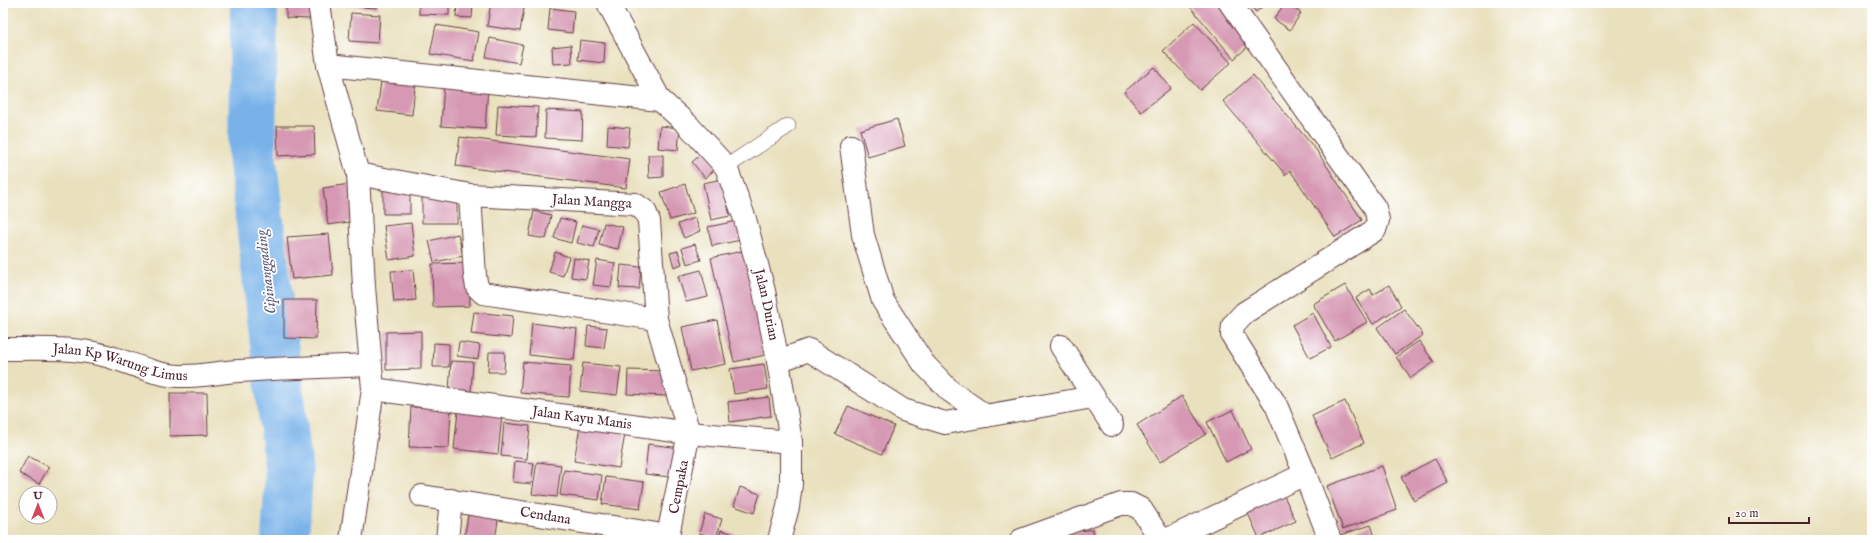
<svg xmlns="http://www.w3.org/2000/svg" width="1875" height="543" font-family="'IM FELL English',serif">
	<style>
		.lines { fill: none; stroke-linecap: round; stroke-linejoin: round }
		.river { stroke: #79b2e9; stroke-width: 48 }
		.building { fill: #d698b3 }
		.service-casing { stroke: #623c41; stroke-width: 16 }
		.minor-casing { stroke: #623c41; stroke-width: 24 }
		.service { stroke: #fff; stroke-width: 15 }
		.minor { stroke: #fff; stroke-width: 22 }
		.labels { text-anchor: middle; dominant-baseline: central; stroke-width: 3.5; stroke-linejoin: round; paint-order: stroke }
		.street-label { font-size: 14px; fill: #4a1f2b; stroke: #fff }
		.water-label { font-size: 15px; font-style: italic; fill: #5d5a77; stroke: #fff }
	</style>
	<rect width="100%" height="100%" fill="#fff"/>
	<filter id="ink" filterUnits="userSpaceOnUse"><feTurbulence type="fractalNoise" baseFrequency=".025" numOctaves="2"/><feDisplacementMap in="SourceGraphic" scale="8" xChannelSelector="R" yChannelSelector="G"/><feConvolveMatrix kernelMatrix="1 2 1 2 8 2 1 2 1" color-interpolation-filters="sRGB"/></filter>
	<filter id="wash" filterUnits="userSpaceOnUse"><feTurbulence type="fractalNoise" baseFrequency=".012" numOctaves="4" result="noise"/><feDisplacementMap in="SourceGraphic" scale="16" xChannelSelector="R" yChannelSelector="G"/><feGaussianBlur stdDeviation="0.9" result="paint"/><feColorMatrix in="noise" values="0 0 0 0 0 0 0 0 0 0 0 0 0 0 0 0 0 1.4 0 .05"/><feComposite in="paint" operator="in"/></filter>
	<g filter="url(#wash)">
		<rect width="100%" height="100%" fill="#e9e0bd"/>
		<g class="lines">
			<path class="river" d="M254,3L252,154L289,473L285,540"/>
		</g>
		<g id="blocks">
			<path class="building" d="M286,3H313L312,19L286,18Z
				M349,3H378L377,8L349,6Z
				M419,3H449V15L419,14Z
				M457,3H473L472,18L456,17Z
				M491,3H525L520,31L487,26Z
				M1187,3H1220L1253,42L1234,59Z
				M1248,3H1267L1256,12Z
				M1285,3L1301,13L1290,30L1274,19Z
				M550,8L574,11L572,33L548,30Z
				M351,13L380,15L378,43L349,41Z
				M1194,22L1231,63L1200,90L1163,51Z
				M436,25L479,32L474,61L430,54Z
				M490,38L523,45L519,63L486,57Z
				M580,40L605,43L604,63L578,60Z
				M571,45L572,63L553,64L552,47Z
				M1154,67L1171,88L1141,112L1124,92Z
				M382,74L416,78L412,115L377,111Z
				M1253,75L1317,151L1362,220L1335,237L1290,170L1285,176V174L1223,101Z
				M444,84L488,87L485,129L441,126Z
				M498,105L538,107L536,137L496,135Z
				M546,110L583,112L582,140L545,138Z
				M897,119L905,146L868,157L860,130Z
				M277,126H314L315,154L278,156Z
				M608,126L630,128L628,147L607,145Z
				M660,126L680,128L678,150L658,148Z
				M460,137L630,159L626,188L456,166Z
				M707,149L720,165L705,178L692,162Z
				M648,155H663V177L649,178Z
				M722,179L730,216L711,220L703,183Z
				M350,184L356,221L328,225L323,188Z
				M383,184H410V214H383Z
				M685,184L694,213L670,220L661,192Z
				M422,193H457V223H422Z
				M534,211L551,215L546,239L529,236Z
				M560,218L576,222L571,243L554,238Z
				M695,218L700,231L684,238L678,224Z
				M737,221L741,240L712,246L708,227Z
				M411,223L415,256L389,260L384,226Z
				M604,223L623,227L618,249L599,245Z
				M582,225L599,229L594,247L577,243Z
				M329,234L333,275L292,279L287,237Z
				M458,234L463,256L434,262L429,241Z
				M695,244L701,260L687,264L682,248Z
				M751,249L774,353L734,362L711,258Z
				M678,251L682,264L674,267L670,253Z
				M555,252L569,257L563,276L549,272Z
				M574,258L589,261L586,279L571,277Z
				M597,260L615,263L611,287L593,285Z
				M469,263L470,306L433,307L432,264Z
				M621,265L641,267L639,289L619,288Z
				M413,270L416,300L394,302L391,271Z
				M701,270L708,297L686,302L678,276Z
				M1345,285L1367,322L1335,341L1313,304Z
				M1389,285L1401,306L1373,324L1356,298L1370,289L1373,295Z
				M284,300H317L316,339L284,338Z
				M1404,309L1423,335L1395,354L1377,328Z
				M474,312L513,316L511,338L471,334Z
				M1313,313L1331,347L1310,358L1292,325Z
				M717,320L726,364L691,371L682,327Z
				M532,323L577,329L574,360L529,355Z
				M588,326L607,328L604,348L586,346Z
				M421,331V369L386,370V332Z
				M1419,341L1434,362L1411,378L1396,357Z
				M459,342L480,345L478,359L457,356Z
				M434,343L449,344V367H433Z
				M489,352H505L504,372H488Z
				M451,361L473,362L471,392L449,391Z
				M523,362L571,366L569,397L520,393Z
				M583,363L621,367L617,395L580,391Z
				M764,364L768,389L734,394L730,369Z
				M628,370L667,371L666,396L627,394Z
				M170,393H207L208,435L170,436Z
				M1182,396L1206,434L1160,462L1137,425Z
				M769,397L771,416L730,422L728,402Z
				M1345,401L1364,443L1332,458L1312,416Z
				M848,406L894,426L882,454L835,434Z
				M411,407L451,408L449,448L409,447Z
				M1233,410L1251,449L1226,462L1207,422Z
				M458,411L502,415L498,454L454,449Z
				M504,423L530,426L527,459L501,456Z
				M580,427L625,434L619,468L574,461Z
				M648,444L681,448L678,478L645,474Z
				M28,456L49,467L39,484L19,473Z
				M1435,459L1448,483L1414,501L1401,477Z
				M515,461L534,463L531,484L513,482Z
				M537,462L561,465L557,497L532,494Z
				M1382,466L1397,510L1343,529L1327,486Z
				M564,470L602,475L599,500L560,495Z
				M606,477L644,482L640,509L602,504Z
				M740,487L760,494L754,513L734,506Z
				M1283,494L1296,521L1259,538L1247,511Z
				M469,509L499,514L495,540H464Z
				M705,514L722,519L716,538L699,533Z
				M1371,525L1376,540H1342L1340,535Z
				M1093,529L1094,540H1056L1055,535Z
				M721,530L747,538L746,540H718Z"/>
		</g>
	</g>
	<g filter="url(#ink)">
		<use href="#blocks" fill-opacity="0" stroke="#623c41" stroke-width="1"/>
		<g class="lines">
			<defs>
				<path id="service" d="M726,167L788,126"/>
				<g id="minor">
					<path d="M319,3L328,65L358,174L364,287L373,389L351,540"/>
					<path d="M328,65L660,100L608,3"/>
					<path id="s1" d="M660,100L687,124L726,167L745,219L764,291L778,361L791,442V484L788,507L779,540"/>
					<path d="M851,146L863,235L883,301L924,364L950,391L986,416"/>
					<path id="s2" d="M358,174L470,195L635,204L645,211L649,221L656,319L689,433L667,540"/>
					<path d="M470,195L475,276L477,287L483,293L656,319"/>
					<path d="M1061,346L1112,425"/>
					<path id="s3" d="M3,349C37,349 69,347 103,355C128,361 152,375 179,376C199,377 219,372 239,371C283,368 327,367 370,365"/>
					<path d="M778,361L809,350L903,410L945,423L1093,397"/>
					<path id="s4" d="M373,389L689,433L791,442"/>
					<path d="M1305,474L1330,540"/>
					<path id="s5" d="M422,496L669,536"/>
					<path d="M447,540L451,500"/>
					<path d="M1021,540L1121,504H1131L1141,509L1161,540"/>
					<path d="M1166,540L1305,474L1276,405L1232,335L1233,325L1244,313L1375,230L1378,220L1375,208L1230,3"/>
				</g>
			</defs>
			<use href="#service" class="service-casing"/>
			<use href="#minor" class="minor-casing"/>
			<use href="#service" class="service"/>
			<use href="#minor" class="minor"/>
		</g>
	</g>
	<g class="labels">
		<g class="street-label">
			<text stroke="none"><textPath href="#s2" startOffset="236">Jalan Mangga</textPath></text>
			<text stroke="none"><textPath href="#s1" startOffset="238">Jalan Durian</textPath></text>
			<text stroke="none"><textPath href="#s3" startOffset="119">Jalan Kp Warung Limus</textPath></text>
			<text stroke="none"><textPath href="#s4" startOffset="211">Jalan Kayu Manis</textPath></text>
			<text transform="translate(679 487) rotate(-79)">Cempaka</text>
			<text stroke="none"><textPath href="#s5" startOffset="125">Cendana</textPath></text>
		</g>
		<g class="water-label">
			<text transform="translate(266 272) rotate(-97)">Cipinanggading</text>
		</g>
	</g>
	<rect width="1875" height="543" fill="none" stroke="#fff" stroke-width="16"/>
	<g transform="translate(38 505)"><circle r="19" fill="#ffffff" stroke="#b7a5aa"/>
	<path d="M0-3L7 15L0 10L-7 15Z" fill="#d1495b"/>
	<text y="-6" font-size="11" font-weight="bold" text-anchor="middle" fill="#4a1f2b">U</text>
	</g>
	<path d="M1729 517v6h80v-6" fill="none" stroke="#4a1f2b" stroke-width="2"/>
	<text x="1735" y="517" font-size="12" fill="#4a1f2b" stroke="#ffffff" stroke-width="3" paint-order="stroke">20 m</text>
</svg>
